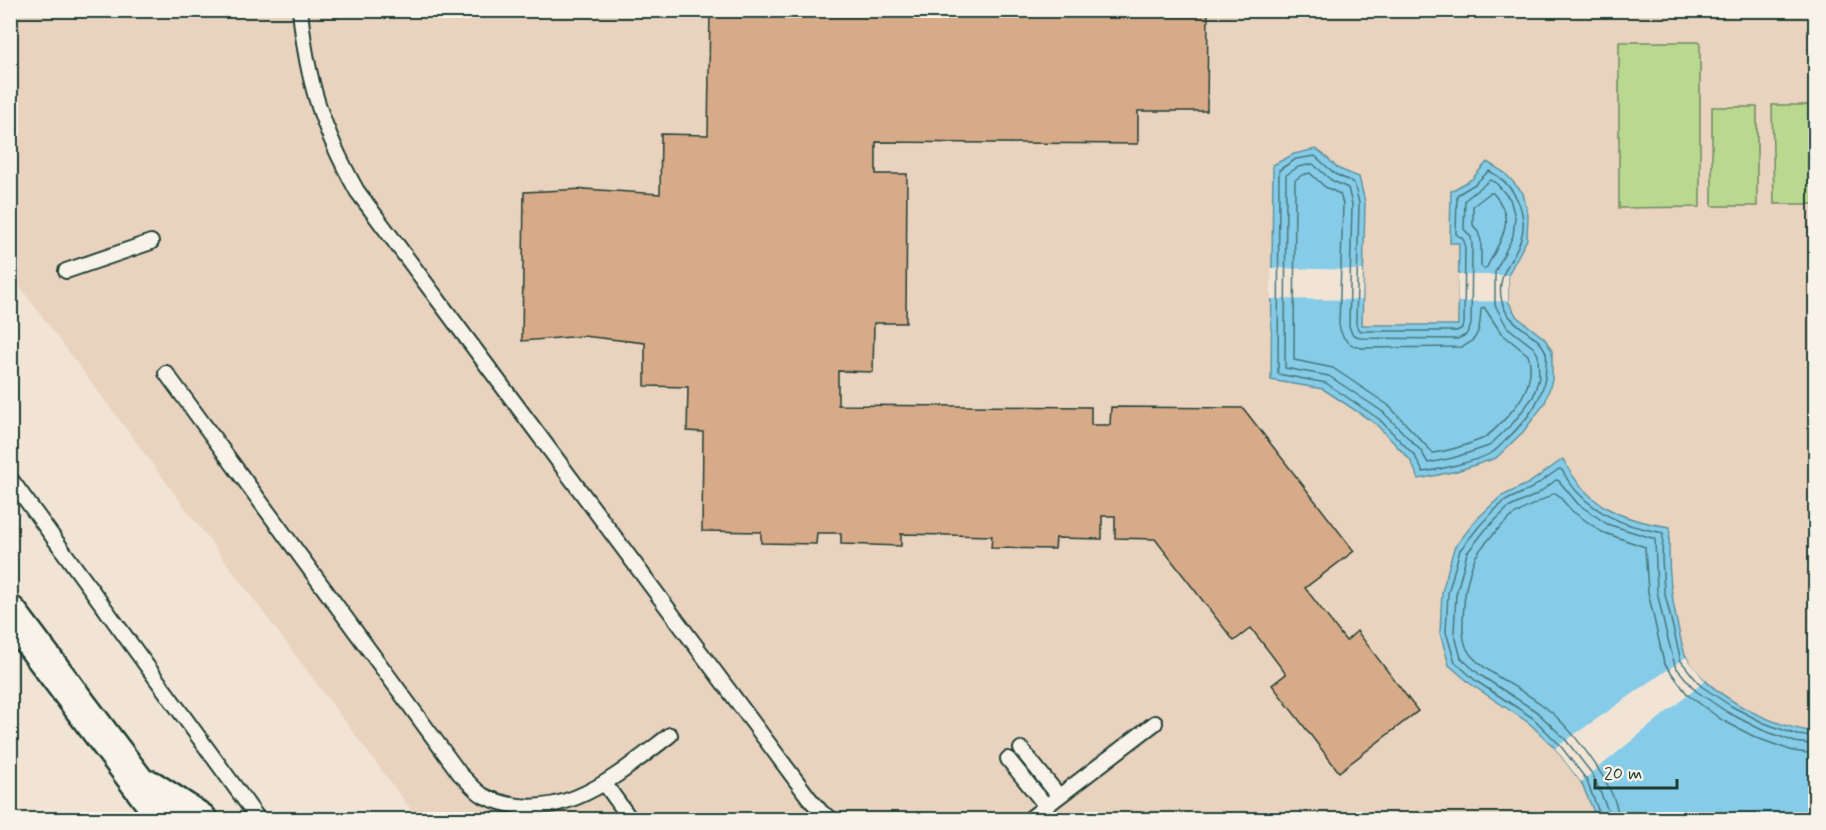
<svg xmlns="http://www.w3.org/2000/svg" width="1826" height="830" font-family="Mynerve,sans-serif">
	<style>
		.built { fill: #e9d3be }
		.green { fill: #bbd890; stroke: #6d8a62; stroke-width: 1.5 }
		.water { fill: #86cce8; stroke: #5d93a0; stroke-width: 1.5 }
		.pier { fill: #f1e4d5 }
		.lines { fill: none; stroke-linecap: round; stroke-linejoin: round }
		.shore { stroke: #48767c; stroke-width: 1.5 }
		.building { fill: #d7aa88; stroke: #1f3d34; stroke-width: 1.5 }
		.service-casing { stroke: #1f3d34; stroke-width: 18 }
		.tertiary-casing { stroke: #1f3d34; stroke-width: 38 }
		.service { stroke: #f7f3e8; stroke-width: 14 }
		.tertiary { stroke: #f7f3e8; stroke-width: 33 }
	</style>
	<rect width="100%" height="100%" fill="#f1e4d5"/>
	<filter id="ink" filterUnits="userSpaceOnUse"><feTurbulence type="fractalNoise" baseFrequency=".0167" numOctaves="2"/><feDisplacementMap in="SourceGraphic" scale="12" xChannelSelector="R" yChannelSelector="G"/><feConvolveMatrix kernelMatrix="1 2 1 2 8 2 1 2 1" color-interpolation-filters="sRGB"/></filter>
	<g filter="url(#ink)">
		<path class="built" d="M11,11H1815V819H418L11,275Z"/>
		<path class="green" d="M1619,42H1700V207L1619,208Z
			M1772,105H1815V204H1774Z
			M1712,107H1757V206H1712Z"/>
		<path class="water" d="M1316,149L1323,154L1339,169L1359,177L1365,202L1362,325H1458L1459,243H1450L1451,191L1472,179L1487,162L1505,173L1523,193L1528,215L1527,239L1508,275V301L1517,317L1545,339L1552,351V380L1545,403L1523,432L1496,458L1457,471L1419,479L1410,460L1376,424L1323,389L1271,380L1273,165L1294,154Z
			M1563,459C1587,506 1620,520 1670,527C1667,566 1671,598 1680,636C1682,643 1683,652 1687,658C1710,697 1772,726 1815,732V819H1597L1581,782L1555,748L1529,723L1472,685L1449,665L1440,633L1442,592L1454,548L1476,520L1500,497L1529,483Z"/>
		<path class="pier" d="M1271,268L1363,270L1362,300L1271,299Z
			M1458,275H1508V301L1458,302Z
			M1686,657L1705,681L1581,782L1555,748Z"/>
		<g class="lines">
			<path class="shore" d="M1315,156L1335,174L1354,183L1359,203L1356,324L1358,329L1362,331H1456L1461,329L1464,324L1465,244L1463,239L1456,234L1457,195L1475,184L1489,171C1513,183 1529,211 1521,239C1513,262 1495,274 1502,302C1508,327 1540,333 1546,353C1547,357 1546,362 1546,366C1546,397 1528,419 1506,440C1502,443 1498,449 1493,452C1481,460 1438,470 1423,472L1415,456L1379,419L1326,383L1278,374L1279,170L1296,159Z
				M1313,164L1331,180L1348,188L1352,204L1349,326L1352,334L1361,338L1457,339L1466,335L1471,325L1472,244L1471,237L1464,229L1465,200L1490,180L1496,183L1510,199L1515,217L1513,236L1495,272V305L1507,327L1534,348L1538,355L1539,378L1533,397L1513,423L1489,446L1453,458L1428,463L1421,451L1383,412L1329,376L1285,368L1286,175L1298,167Z
				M1310,173L1325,187L1340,194L1343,204L1339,324C1341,338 1349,346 1362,348L1462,347C1480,340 1480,326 1481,309L1484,307L1501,333L1528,355C1532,365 1530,381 1525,391C1520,404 1494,433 1482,439C1467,445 1449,451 1433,453L1388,405L1333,368L1294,360L1295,180L1302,175Z
				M1490,193H1493C1518,221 1500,240 1487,267L1484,269L1481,266V241L1478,232L1473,225V206Z
				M1602,820L1586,779L1559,744L1533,718L1476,681L1455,662L1446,632L1448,593L1460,550L1481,524L1503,502L1532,488L1559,469L1562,470C1578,502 1611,522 1645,529C1651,531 1657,531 1663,533L1662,559L1664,590L1681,661L1701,686L1731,706L1764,723L1797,735L1816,737
				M1610,820L1609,813L1593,775L1565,739L1537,712L1480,675L1461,658L1454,632L1456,595L1467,553L1486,529L1508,508L1536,495L1556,480L1559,481L1578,504L1607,524L1655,539L1657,591L1664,624L1675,666L1696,691L1727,712L1762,730L1795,742L1816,745
				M1619,820C1617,785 1569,724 1541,704C1520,688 1487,674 1470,654C1460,641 1463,619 1464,605C1465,590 1469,573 1474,560C1479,548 1503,523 1514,515C1526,507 1541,502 1554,493L1557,494L1572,511L1602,532L1645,547L1648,592L1664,663L1688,695L1722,720L1757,738L1793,751L1816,754"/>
		</g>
		<path class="building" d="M710,10H1208L1207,111H1138V144L876,142V174H907L906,323H874L873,372L838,371V405L1091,407V425H1110L1111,407L1243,408L1354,551L1305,588L1346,641L1357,631L1418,711L1339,772L1272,685L1286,674L1251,628L1234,641L1155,539L1115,538V516H1102V539L1056,538L1055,549L991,548L992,536L901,534V546L841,544V533H817L816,544L761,543V532L702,531L703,432L687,431L688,387L645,386V343L583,336L522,341L524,192L584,189L660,194L661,134L708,135Z"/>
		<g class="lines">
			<defs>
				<path id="service" d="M300,10C307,82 322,128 357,191L809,798L822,813L833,820
					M66,271L151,242
					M166,373L460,774C468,781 475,791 484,796C557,830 615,777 670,735
					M10,478L259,820
					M1021,749L1059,796
					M1008,759L1046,806
					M605,784L631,820
					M1028,820L1155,723"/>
				<path id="tertiary" d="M10,613L166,820
					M151,788L200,820"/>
			</defs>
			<use href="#service" class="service-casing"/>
			<use href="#tertiary" class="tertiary-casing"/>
			<use href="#service" class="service"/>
			<use href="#tertiary" class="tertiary"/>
		</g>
	</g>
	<rect width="1826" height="830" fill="none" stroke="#f7f3e8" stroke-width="36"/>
	<rect x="18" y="18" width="1790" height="794" fill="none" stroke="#1f3d34" stroke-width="2" filter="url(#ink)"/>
	<path d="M1595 779v9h82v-9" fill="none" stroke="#1f3d34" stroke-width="3"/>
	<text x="1604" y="779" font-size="18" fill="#1f3d34" stroke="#f7f3e8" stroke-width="4.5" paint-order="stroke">20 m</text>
</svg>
